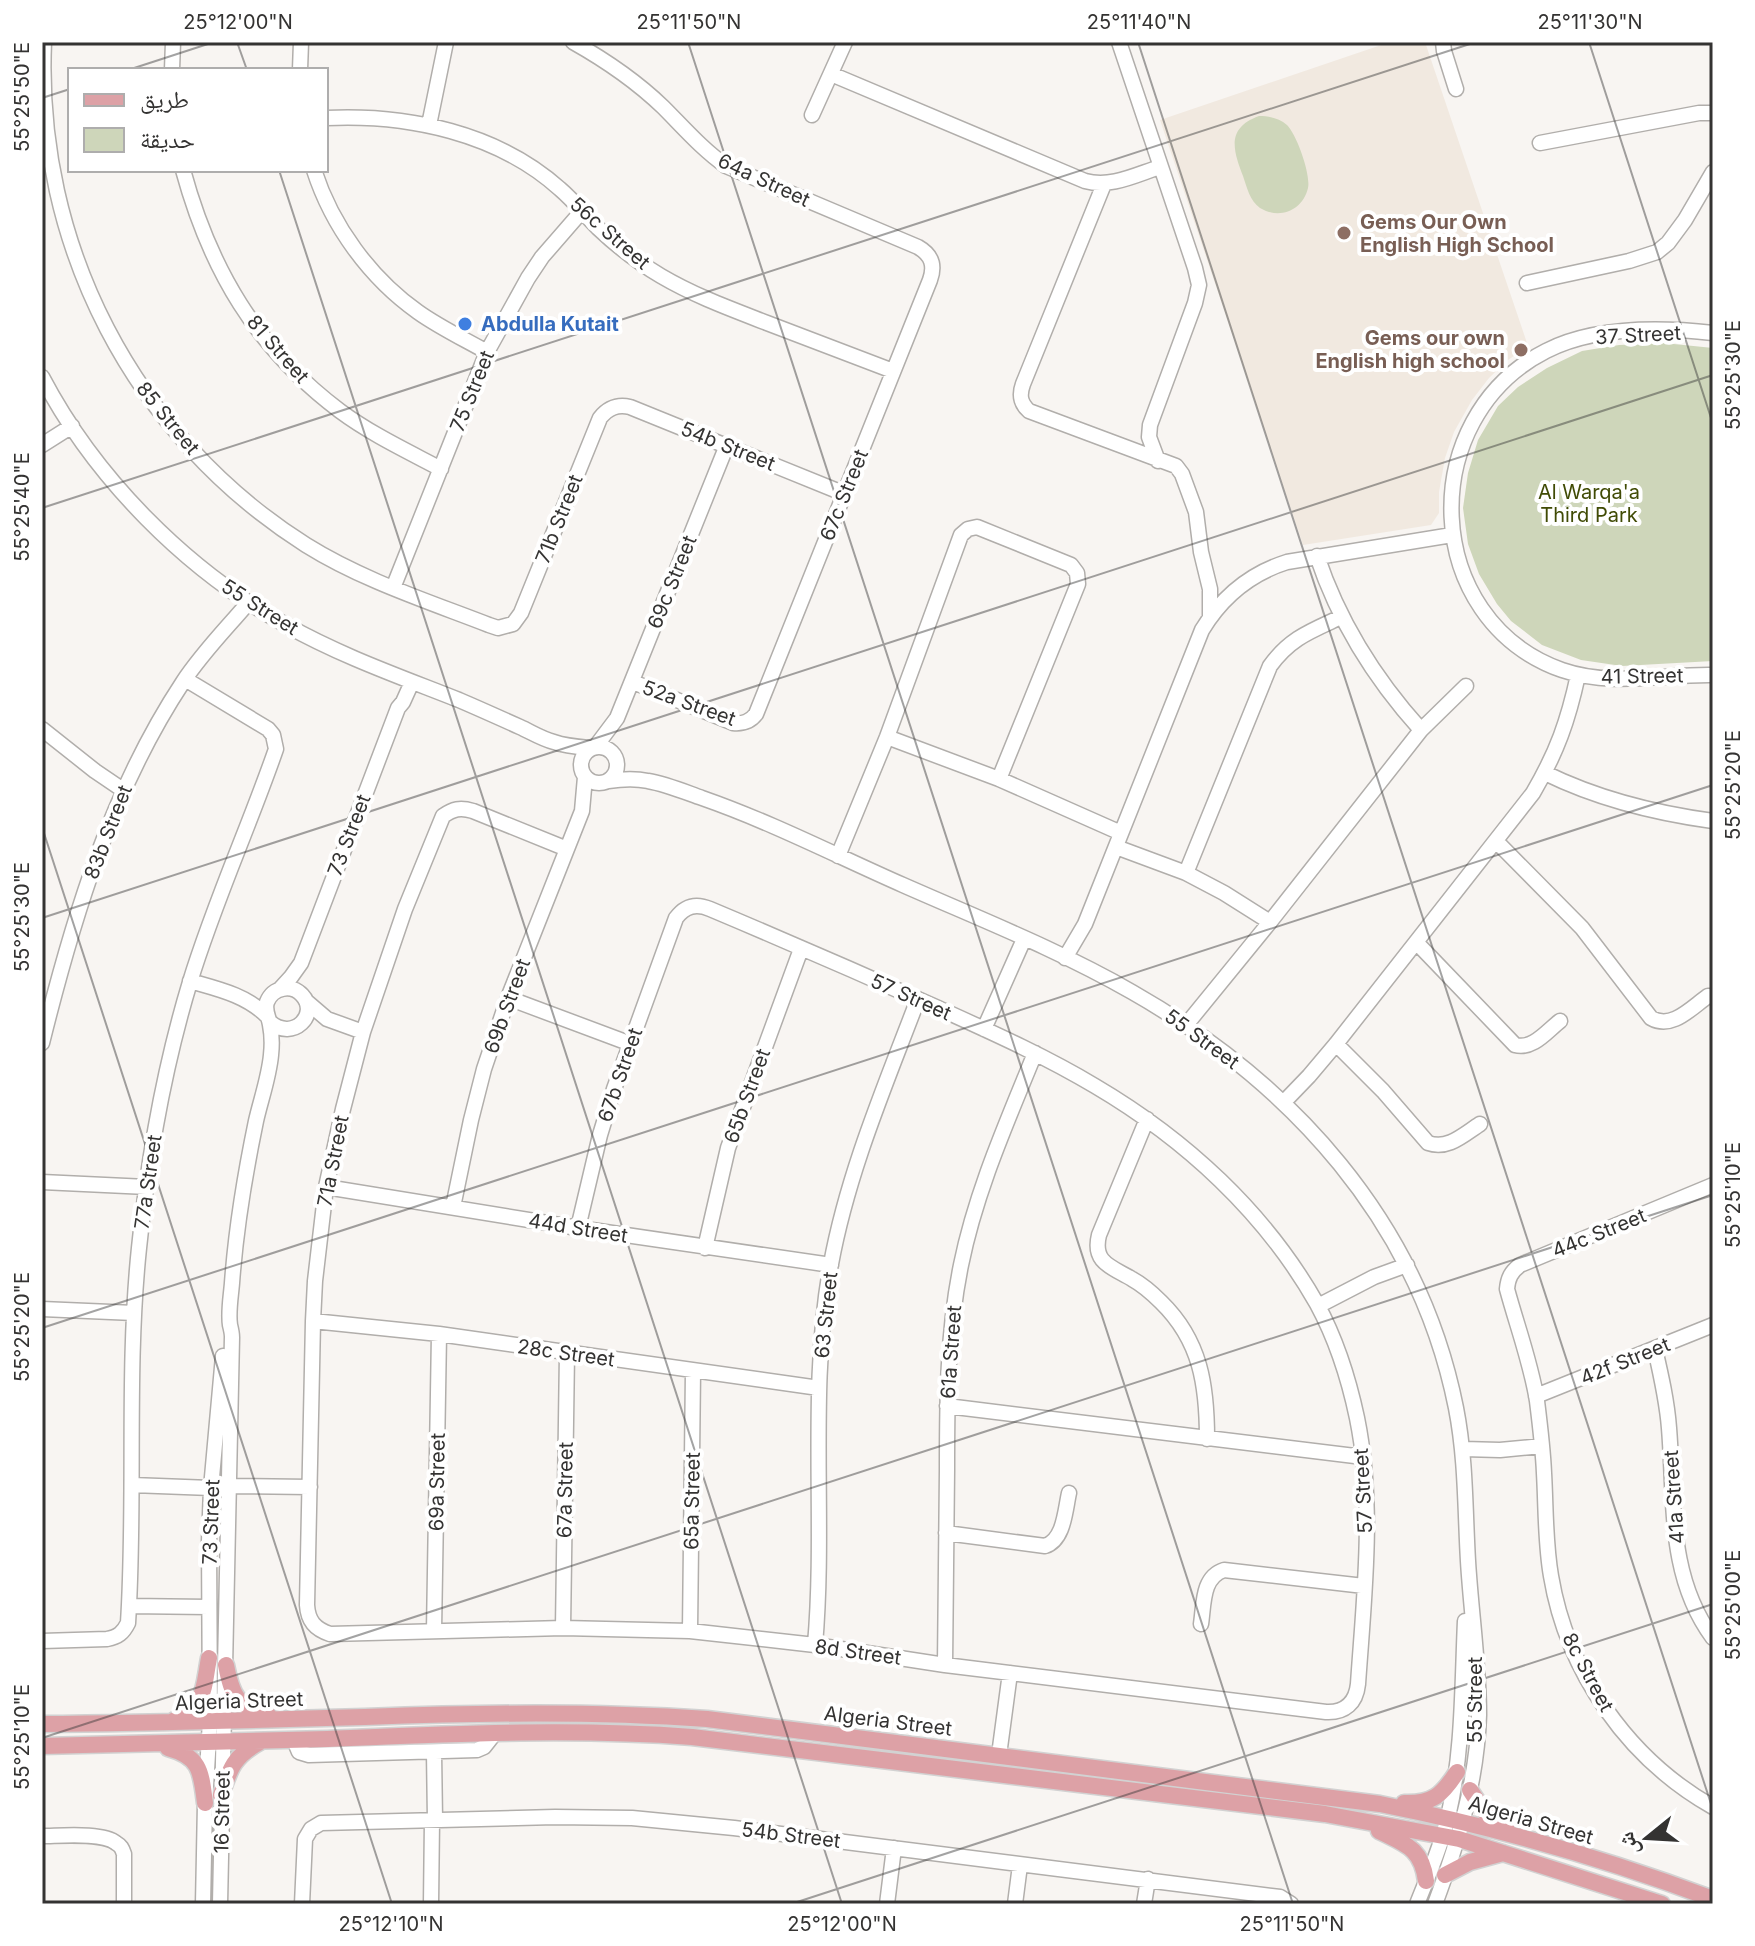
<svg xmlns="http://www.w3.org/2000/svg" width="1755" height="1946" font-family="Inter,'Noto Naskh Arabic',sans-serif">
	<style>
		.built { fill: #f1e9e0 }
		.green { fill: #ced6ba }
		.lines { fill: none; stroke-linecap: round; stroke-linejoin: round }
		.minor-casing { stroke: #b1aeab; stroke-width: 17 }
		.major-casing { stroke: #d2d2d2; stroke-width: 19 }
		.minor { stroke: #fff; stroke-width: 14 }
		.major { stroke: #dda1a6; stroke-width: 16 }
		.ticks { fill: none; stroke: #343332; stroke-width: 2; stroke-opacity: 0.45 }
		.education-dot { fill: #8d6e63; stroke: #fff; stroke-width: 3 }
		.shop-dot { fill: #3f7fe0; stroke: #fff; stroke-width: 3 }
		.labels { text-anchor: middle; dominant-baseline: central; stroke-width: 8; stroke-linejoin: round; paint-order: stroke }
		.street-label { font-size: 20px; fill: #343332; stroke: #fff }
		.education-label { font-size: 20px; font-weight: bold; fill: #785e54; stroke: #fff; text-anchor: start }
		.shop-label { font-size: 20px; font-weight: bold; fill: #366cbe; stroke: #fff; text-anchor: start }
		.park-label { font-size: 20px; fill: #404b05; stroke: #fff }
		.neatline { fill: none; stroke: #343332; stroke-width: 3 }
		.ticks-label { font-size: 20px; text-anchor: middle; fill: #343332 }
	</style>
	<rect width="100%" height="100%" fill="#f8f5f2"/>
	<path class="built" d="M1390,42H1425L1528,346L1508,360L1489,378L1472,400L1454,432L1445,458L1439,492V513L1431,525L1303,545L1160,120Z"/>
	<path class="green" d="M1259,116C1269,116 1279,118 1287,125C1297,135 1311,175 1308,188C1303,210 1280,220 1260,208C1250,201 1247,188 1243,176C1233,150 1226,128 1259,116Z
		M1664,343L1713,348V661L1622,666L1581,660L1542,645L1511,621L1497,604L1479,574L1468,544L1463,508L1468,473L1478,440L1498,406L1518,387L1547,368L1582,351L1619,345Z"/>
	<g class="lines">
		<defs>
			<path id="minor" d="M44,42C35,245 134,436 306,545C362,580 427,601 489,625L498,628L513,624L521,613L600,418C608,408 617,404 630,407L845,494
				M573,42C605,60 636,81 663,107C684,128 702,149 726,166L918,247C932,255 935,266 930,280L756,714C750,722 743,724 733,723L633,682
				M1119,42L1195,268L1199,285L1195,303L1150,425L1149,437L1158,461
				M1443,42L1444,51L1456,89
				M172,70L173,42
				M300,70L301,42
				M831,74L1085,181C1111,188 1135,175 1160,167
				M812,115L845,42
				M326,118C408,114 498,133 560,189C574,201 585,215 598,228C617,246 639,263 661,276C695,296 731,309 767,323C809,339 851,355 893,371
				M429,125L446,42
				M1540,143L1699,113H1713
				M183,170C210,269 256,348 340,411C371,434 407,451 441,469
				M314,170C332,226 370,278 418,312C439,327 464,339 487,352
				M1104,184L1023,384C1019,395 1020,403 1029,411L1176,466L1182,474L1196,512L1201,552L1210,589V616
				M1527,283L1629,261L1657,252L1668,243L1685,220L1713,172
				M1713,333C1659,327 1595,326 1546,351C1414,418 1421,620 1562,670C1611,687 1663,674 1713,675
				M42,377C95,478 186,570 286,625C341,656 401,677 459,700C480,709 500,718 520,727C531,732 542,739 554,742C565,746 578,747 590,748
				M42,445L72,426
				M1317,556C1339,622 1374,678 1421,730
				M393,588L487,352L528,278L542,257L582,211
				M42,729L95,771L123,790
				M887,737L999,779L1121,833
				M596,746L617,718L727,445
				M581 765a18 18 0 1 1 36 0a18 18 0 1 1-36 0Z
				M1545,773C1598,799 1654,813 1713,821
				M608,781C621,779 635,778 648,781C666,784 685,792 702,798C771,822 837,856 903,885C980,919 1059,950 1132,992C1292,1083 1419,1222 1456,1408C1466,1459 1465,1510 1468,1561C1471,1612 1479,1664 1479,1715C1477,1783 1458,1842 1435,1904
				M1496,841L1582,928L1651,1018C1672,1030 1691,1008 1708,996
				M1116,847L1186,873L1224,893L1270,922
				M567,849L473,811C460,807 453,809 443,816L405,909L363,1032L343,1109L326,1187L315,1281L313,1321L307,1605C308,1621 315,1629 330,1634L563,1628L690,1631L815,1645L945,1665L1326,1712C1345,1713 1356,1703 1358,1684C1364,1596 1375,1506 1357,1418C1349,1380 1336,1339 1317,1304C1265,1212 1185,1139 1095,1086C1045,1056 991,1032 938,1008C862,974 786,941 710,909C696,903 685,906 676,918L614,1089L600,1135L578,1228
				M838,856L887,737L961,535L968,529L977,527L1071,565L1077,573L1078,584L999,779
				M1186,873L1270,666C1290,638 1311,631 1341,617
				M1416,942L1515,1045C1533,1050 1547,1031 1560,1021
				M1065,958L1085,924L1202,630C1222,597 1249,574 1287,562L1452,535
				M190,981C218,989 246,995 267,1016
				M280,989L291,977L301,963L398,708L403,702L412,682
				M508,998L631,1044
				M306,1001L327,1019L363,1032
				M1186,1025L1270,922L1421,730L1466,686
				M984,1029L1024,939
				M42,1043C73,918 111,791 183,682C202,653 226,629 248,603
				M1336,1044L1383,1091L1428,1143C1448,1150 1463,1135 1480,1124
				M1283,1103L1309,1076L1336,1044L1533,793C1557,752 1568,721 1578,675
				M1147,1119L1099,1235C1092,1263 1112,1267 1132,1279C1143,1285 1152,1293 1161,1302C1201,1341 1207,1386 1207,1439
				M42,1182L147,1187
				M1713,1185L1520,1265C1511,1272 1508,1278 1507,1289C1517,1326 1531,1363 1537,1401C1540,1425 1543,1449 1544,1473C1546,1507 1545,1542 1551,1576C1567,1672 1628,1759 1713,1807
				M326,1187L578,1228L831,1265
				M453,1207L471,1120L484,1069L508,998L582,811L585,777
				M705,1248L728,1148L801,949
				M1318,1306L1374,1277L1407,1265
				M42,1309L134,1313
				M313,1321L439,1334L819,1388
				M1655,1349C1661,1375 1667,1401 1669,1428C1675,1501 1667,1576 1713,1638
				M1536,1396L1713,1325
				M947,1406L1363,1457
				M1463,1449L1500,1450L1542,1446
				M132,1485L211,1488
				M228,1486L310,1487
				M946,1533L1045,1546C1064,1540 1065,1511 1069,1493
				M129,1606L209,1607
				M1201,1624C1204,1604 1202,1577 1224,1570L1364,1586
				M563,1628L567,1353
				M434,1631L439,1334
				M690,1631L693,1371
				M42,1641L107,1639C118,1637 123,1633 128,1623C136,1498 126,1373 139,1248C148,1159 164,1068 190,982C214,903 249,827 276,749L273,735L268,729L185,679
				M815,1645C826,1519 808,1390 831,1264C848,1172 885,1086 918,999
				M945,1665C946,1600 946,1535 947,1470C947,1401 947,1333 961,1265C976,1191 1007,1122 1035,1053
				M294,1740L299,1752L309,1755L477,1750L484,1747L495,1733
				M434,1752L435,1820
				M999,1755L1010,1673
				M42,1836C60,1836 103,1832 116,1843C121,1846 122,1848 124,1854V1904
				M203,1904L205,1803L210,1721L209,1541L211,1488L223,1356
				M220,1904L232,1337C232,1333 231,1329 230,1325C228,1312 231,1296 232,1283C236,1228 245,1174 256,1121C261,1099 269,1077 271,1055C272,1046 272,1035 270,1025C269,1017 264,1010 267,1002C273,987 292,984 302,995C320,1014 293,1042 270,1022
				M302,1904L305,1839L311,1829L321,1823L555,1817L632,1818L734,1828L1280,1897L1291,1904
				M431,1904L432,1820
				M887,1904L894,1848
				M1015,1904L1020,1865
				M1144,1904L1148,1879
				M1417,1904C1428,1876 1441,1847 1448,1817C1463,1753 1462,1687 1465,1621"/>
			<path id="major" d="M226,1665C232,1696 237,1706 269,1716
				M173,1721C206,1706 203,1690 209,1658
				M42,1724C150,1723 258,1720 365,1717C479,1713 593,1711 707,1719L1380,1804C1495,1827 1604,1858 1713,1899
				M42,1746C137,1744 232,1742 328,1739C449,1734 570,1728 692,1737L1325,1814L1459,1839L1662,1904
				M168,1748C201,1757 201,1772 205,1803
				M1470,1790L1484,1811L1507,1830
				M221,1795C230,1768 234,1756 260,1742
				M1404,1803C1433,1804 1442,1795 1457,1772
				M1379,1831C1405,1844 1422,1848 1426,1881
				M1445,1875L1470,1862L1503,1853"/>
		</defs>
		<use href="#minor" class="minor-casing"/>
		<use href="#major" class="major-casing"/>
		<use href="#minor" class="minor"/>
		<use href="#major" class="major"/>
	</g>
	<path class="ticks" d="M237,42L247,70M688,42L1293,1904M1138,42L1713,1810M1589,42L1713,424M128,70L214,42M42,98L70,89M279,170L842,1904M42,508L1476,42M42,827L392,1904M42,918L1713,375M42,1328L1713,785M42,1738L1713,1195M791,1904L1713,1604"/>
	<g class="education-dot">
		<circle cx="1344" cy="233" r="8"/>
		<circle cx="1521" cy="350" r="8"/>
	</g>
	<circle class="shop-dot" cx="465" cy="324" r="8"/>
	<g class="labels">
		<g class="street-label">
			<text transform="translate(764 180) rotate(25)">64a Street</text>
			<text transform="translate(610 233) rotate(41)">56c Street</text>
			<text transform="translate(1638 335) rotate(-3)">37 Street</text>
			<text transform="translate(278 349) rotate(49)">81 Street</text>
			<text transform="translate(472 391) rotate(-68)">75 Street</text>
			<text transform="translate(168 418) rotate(51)">85 Street</text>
			<text transform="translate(728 446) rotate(22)">54b Street</text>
			<text transform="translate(844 495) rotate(-68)">67c Street</text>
			<text transform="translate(559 519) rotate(-68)">71b Street</text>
			<text transform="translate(672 582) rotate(-68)">69c Street</text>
			<text transform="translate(260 607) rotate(32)">55 Street</text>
			<text transform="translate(1642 676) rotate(-1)">41 Street</text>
			<text transform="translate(689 703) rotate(20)">52a Street</text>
			<text transform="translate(108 832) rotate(-69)">83b Street</text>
			<text transform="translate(349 835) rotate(-69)">73 Street</text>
			<text transform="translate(911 997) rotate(24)">57 Street</text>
			<text transform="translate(507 1006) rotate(-70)">69b Street</text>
			<text transform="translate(1202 1039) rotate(36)">55 Street</text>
			<text transform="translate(620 1075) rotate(-71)">67b Street</text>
			<text transform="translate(747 1096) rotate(-70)">65b Street</text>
			<text transform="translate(333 1161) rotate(-79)">71a Street</text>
			<text transform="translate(148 1182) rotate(-82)">77a Street</text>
			<text transform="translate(578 1228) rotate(9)">44d Street</text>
			<text transform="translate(1599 1233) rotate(-22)">44c Street</text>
			<text transform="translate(826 1315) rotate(-84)">63 Street</text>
			<text transform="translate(951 1352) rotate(-86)">61a Street</text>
			<text transform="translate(566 1353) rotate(8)">28c Street</text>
			<text transform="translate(1625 1361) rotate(-22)">42f Street</text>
			<text transform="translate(437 1482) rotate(-89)">69a Street</text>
			<text transform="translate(565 1490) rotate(-89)">67a Street</text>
			<text transform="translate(1363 1491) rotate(-93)">57 Street</text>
			<text transform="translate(1674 1497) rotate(-94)">41a Street</text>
			<text transform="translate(692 1501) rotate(-89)">65a Street</text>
			<text transform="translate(211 1522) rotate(-88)">73 Street</text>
			<text transform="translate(858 1652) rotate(8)">8d Street</text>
			<text transform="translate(1588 1672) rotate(62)">8c Street</text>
			<text transform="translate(1475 1700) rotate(-90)">55 Street</text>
			<text transform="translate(239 1701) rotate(-2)">Algeria Street</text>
			<text transform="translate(888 1721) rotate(7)">Algeria Street</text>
			<text transform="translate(222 1812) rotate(-89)">16 Street</text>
			<text transform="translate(1531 1820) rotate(16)">Algeria Street</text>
			<text transform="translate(791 1835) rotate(7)">54b Street</text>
		</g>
		<g class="education-label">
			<text x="1360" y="222">Gems Our Own<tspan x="1360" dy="23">English High School</tspan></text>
			<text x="1505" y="338" text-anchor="end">Gems our own<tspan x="1505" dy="23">English high school</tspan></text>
		</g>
		<g class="shop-label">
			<text x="481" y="324">Abdulla Kutait</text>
		</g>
		<g class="park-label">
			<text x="1589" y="492">Al Warqa'a<tspan x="1589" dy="23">Third Park</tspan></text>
		</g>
	</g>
	<rect width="1755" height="1946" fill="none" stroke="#ffffff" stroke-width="88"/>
	<rect x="68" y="68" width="260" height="104" fill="#ffffff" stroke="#aeadad" stroke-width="2"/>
	<rect x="84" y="94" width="40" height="12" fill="#dda1a6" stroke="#aeadad" stroke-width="2"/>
	<text x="140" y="108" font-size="24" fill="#343332">طريق</text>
	<rect x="84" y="128" width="40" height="24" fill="#ced6ba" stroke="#aeadad" stroke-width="2"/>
	<text x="140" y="148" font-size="24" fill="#343332">حديقة</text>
	<g transform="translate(1647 1838) rotate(252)" stroke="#ffffff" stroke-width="6" paint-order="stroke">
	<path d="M0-6L14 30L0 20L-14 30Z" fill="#343332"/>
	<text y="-12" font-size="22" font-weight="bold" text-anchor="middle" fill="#343332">ش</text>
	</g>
	<rect x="44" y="44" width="1667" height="1858" class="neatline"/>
	<g class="ticks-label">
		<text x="238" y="29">25°12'00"N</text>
		<text x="689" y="29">25°11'50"N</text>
		<text x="1139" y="29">25°11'40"N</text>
		<text x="1590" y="29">25°11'30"N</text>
		<text transform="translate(22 97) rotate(-90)" y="7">55°25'50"E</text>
		<text transform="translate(1733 375) rotate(-90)" y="7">55°25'30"E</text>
		<text transform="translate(22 507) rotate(-90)" y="7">55°25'40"E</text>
		<text transform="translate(1733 785) rotate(-90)" y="7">55°25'20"E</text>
		<text transform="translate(22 917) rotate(-90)" y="7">55°25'30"E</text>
		<text transform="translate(1733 1195) rotate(-90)" y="7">55°25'10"E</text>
		<text transform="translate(22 1327) rotate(-90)" y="7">55°25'20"E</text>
		<text transform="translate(1733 1605) rotate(-90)" y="7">55°25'00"E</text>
		<text transform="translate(22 1737) rotate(-90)" y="7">55°25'10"E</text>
		<text x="391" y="1931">25°12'10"N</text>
		<text x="842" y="1931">25°12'00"N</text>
		<text x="1292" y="1931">25°11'50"N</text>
	</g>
</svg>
